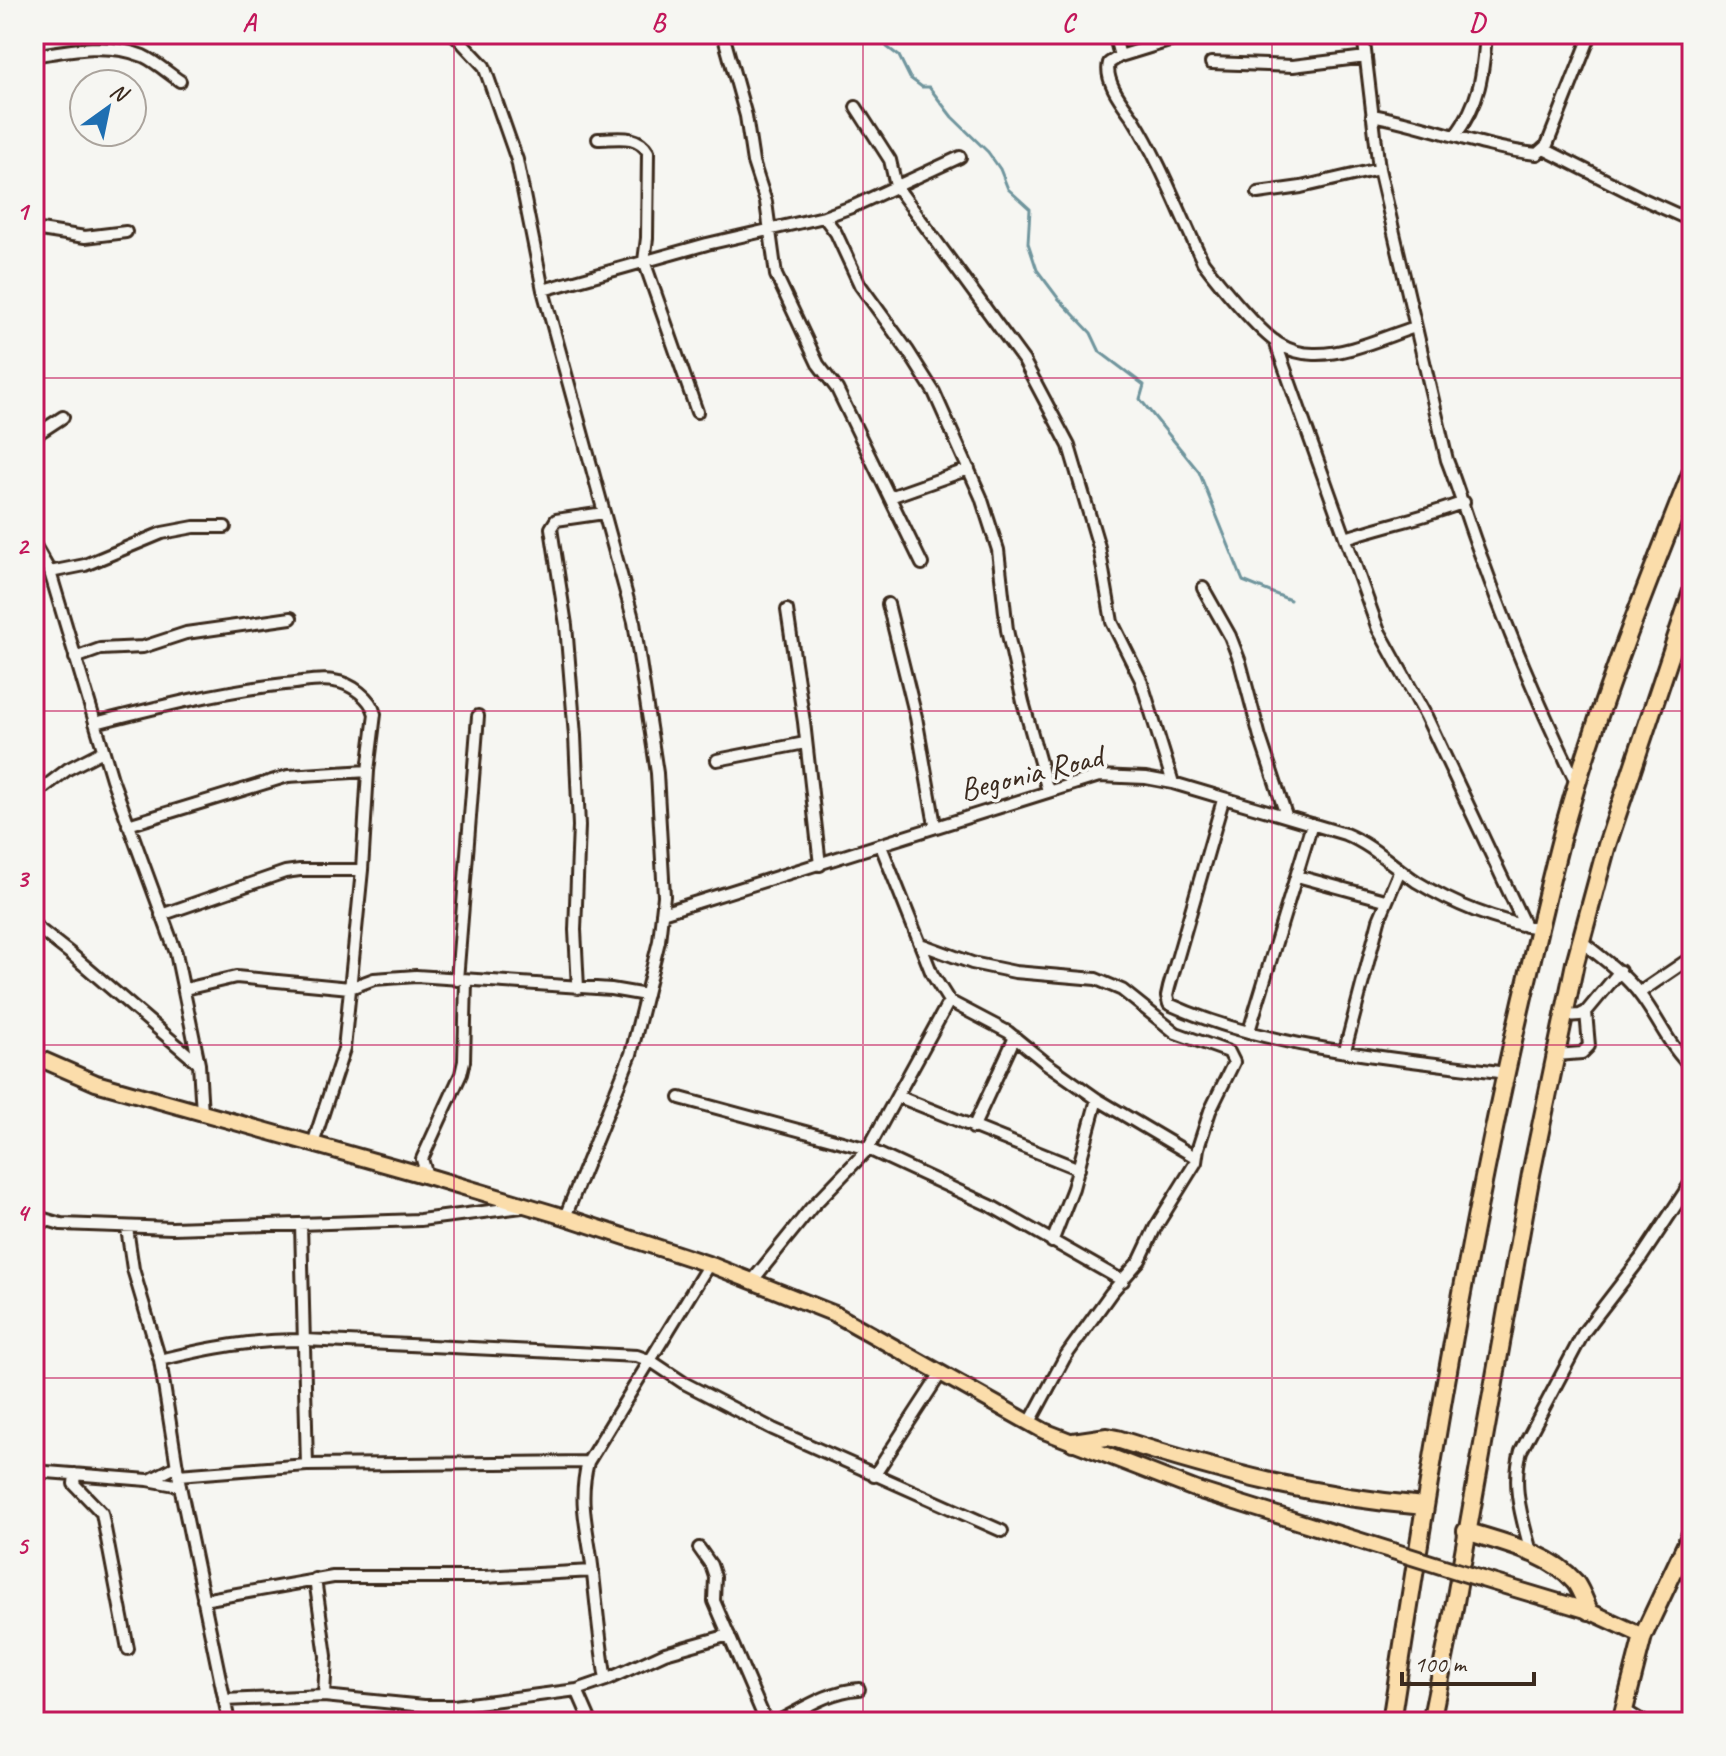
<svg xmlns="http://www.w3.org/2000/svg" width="1726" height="1756" font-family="Caveat,sans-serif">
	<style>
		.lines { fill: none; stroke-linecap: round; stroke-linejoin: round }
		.stream { stroke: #6f959d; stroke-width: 3 }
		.minor-casing { stroke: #3b2a1e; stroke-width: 16 }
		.major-casing { stroke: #3b2a1e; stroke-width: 20 }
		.highway-casing { stroke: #3b2a1e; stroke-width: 22 }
		.minor { stroke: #f6f6f2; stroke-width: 10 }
		.major { stroke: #fbddab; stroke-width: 14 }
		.highway { stroke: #fbddab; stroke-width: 16 }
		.major-bridge-casing { stroke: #3b2a1e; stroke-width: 20; stroke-linecap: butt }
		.major-bridge { stroke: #fbddab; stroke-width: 14 }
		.grid { fill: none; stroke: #c2185b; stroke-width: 2; stroke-opacity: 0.55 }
		.labels { text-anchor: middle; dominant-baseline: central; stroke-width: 7; stroke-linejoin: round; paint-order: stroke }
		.street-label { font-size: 32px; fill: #3b2a1e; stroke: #f6f6f2 }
		.neatline { fill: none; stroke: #c2185b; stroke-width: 3 }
		.grid-label { font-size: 26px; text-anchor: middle; font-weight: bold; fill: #c2185b }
	</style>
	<rect width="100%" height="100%" fill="#f6f6f2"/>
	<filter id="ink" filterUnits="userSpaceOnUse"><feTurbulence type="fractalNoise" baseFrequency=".0125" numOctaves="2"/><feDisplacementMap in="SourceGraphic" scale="16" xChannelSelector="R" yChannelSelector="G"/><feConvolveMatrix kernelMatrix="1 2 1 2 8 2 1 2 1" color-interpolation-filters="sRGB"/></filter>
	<g filter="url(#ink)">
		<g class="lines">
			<path class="stream" d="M883,34L887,47L899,56L910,78L922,87H929L952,117L988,152L1000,169L1008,189L1030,209L1028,243L1037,270L1058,298L1091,333L1100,352L1144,385L1140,399L1199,472L1243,581L1290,600"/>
			<defs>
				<path id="minor" d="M454,34L484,66L517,160L543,290L634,622L657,773L664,896L659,941L631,1054L565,1217
					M723,34L746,116L753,162L766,202L776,275L818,364L837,389L922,564
					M1114,34L1120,56
					M1192,34L1120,56L1109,63C1104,81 1123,104 1133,118C1161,163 1180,214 1203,262C1218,282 1259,332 1279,344C1289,350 1302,354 1314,354C1347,355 1384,337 1415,327
					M1363,34L1379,169L1447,460C1460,493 1469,526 1482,559C1509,634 1541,710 1576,782
					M34,56C69,50 108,42 143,56C156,62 168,73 180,81
					M1211,63L1293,66L1366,57
					M856,107L890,160L896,186L1024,361L1069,446L1099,547L1112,622L1141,680L1173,783
					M1372,115C1428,125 1481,148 1537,154L1547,145L1591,34
					M1455,136C1480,102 1483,75 1486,34
					M598,139C617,139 637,133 648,152L647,238L644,261L697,412
					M1544,149L1641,198L1692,221
					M1258,193L1301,187L1379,169
					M824,217L836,233L860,285L908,351L934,392L981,497L998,550L1007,630L1023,702L1048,791
					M34,229L85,237L126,232
					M543,290L707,244L824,217L854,206L960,157
					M1275,341L1378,629L1426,716L1525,926
					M34,436L63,417
					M890,497L969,469
					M1346,538C1385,525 1426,517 1464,502
					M34,544L50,572L112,779L176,953L199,1064L202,1113
					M50,572L85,565L162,533L194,527H225
					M1203,588L1230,636L1240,662L1260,737L1286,815
					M888,604L916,717L935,825
					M787,610L804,722L820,865
					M75,658L100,649L143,647L186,633L291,618
					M95,723C158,707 220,691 285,684C300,683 319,678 334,681C351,683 371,698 375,714L368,771L362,870L344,1049L313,1144
					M717,760L805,743
					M34,795L68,769L103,751
					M1223,800L1169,987L1167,996L1169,1004C1272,1051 1394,1057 1506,1073
					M128,825L288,776L368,771
					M881,846L932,974L949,1001L1008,1032L1046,1063L1097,1099L1195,1157
					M1297,876L1385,900
					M662,913L1099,776L1146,778L1173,783L1345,834C1372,845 1393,866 1417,882C1453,904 1497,922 1539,928
					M161,915L285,872L300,870H362
					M34,925L71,954L199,1064
					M1581,941C1602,958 1625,974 1641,996C1659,1020 1670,1048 1692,1068
					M923,945L972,963L1015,972L1096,979L1122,990L1176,1033L1229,1052L1234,1062L1210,1111L1198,1148L1196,1162L1155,1228L1140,1260L1111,1293L1065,1357L1029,1424
					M457,980L478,716
					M578,988L575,930L579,826L575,736L566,625L551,528L556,520L604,513
					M185,989L236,977L350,988L374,979L416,976L611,989L646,995
					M1639,993L1692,957
					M949,1001L868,1149L991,1206L1123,1281
					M1565,1016L1580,1015L1586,1012L1620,971
					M1249,1031L1312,824
					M1345,1050L1379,920L1400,870
					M1556,1055L1582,1053L1589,1046L1586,1012
					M897,1096L1079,1169
					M680,1098L868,1149L811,1208L753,1280
					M973,1128L1015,1037
					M427,1176L422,1159L461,1074L464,1061L466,981
					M34,1216L61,1224L172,1228L420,1220L522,1207
					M301,1224L307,1465
					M127,1228L133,1269L160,1360L180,1486L229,1722
					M1052,1242L1073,1188L1097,1099
					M160,1360C213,1347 250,1340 305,1340L637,1356L651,1361L684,1383L773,1429L1002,1531
					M34,1471L148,1480L180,1486
					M75,1474L74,1484L102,1513L128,1649
					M178,1475L307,1465L588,1462
					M874,1476L941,1373
					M150,1480L177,1466
					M699,1548L711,1565L715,1577L714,1601L766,1722
					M1531,1552C1522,1518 1511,1486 1521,1451L1584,1332L1641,1258L1692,1181
					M315,1579L326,1656L324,1696
					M203,1600L333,1577H483L593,1571
					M606,1680C600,1645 597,1610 593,1574C589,1532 577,1504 588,1462L709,1264
					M577,1690L591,1722
					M224,1700L324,1696L424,1706H454L577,1690L606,1680L665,1653L729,1635
					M1624,1710L1644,1722
					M777,1722C803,1709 829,1691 859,1689"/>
				<path id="major" d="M34,1056L96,1083L427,1176L565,1217L714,1266L835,1314L1044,1431L1197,1490L1393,1551
					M1482,1579L1589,1611L1643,1636"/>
				<path id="highway" d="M1073,1442L1107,1437L1117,1439C1221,1472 1315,1497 1424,1506
					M1466,1531C1502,1543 1549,1552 1575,1582C1581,1590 1585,1602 1589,1611
					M1391,1722C1428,1481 1467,1239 1522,1001C1536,942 1549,883 1565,824C1599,703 1646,587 1692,471
					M1431,1722L1452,1619L1531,1174L1575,963L1607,845L1692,591
					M1621,1722L1643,1636L1692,1532"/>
			</defs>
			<use href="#minor" class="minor-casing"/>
			<use href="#major" class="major-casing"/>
			<use href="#highway" class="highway-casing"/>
			<use href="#minor" class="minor"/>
			<use href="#major" class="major"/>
			<use href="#highway" class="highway"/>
			<defs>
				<path id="major-bridge" d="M1393,1551L1482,1579"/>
			</defs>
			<use href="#major-bridge" class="major-bridge-casing"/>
			<use href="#major-bridge" class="major-bridge"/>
		</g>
	</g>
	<path class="grid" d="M454,34V1722M863,34V1722M1272,34V1722M34,378H1692M34,711H1692M34,1045H1692M34,1378H1692"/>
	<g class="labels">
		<g class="street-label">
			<text transform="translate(1031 773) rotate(-14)">Begonia Road</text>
		</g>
	</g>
	<rect width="1726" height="1756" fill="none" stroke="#f6f6f2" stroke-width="88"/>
	<g transform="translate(108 108) rotate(33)"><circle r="38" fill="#f6f6f2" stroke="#aba49d" stroke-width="2"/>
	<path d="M0-6L14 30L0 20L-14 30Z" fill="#1f6fb2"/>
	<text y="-12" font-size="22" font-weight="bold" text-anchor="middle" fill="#3b2a1e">N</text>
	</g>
	<path d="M1402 1672v12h132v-12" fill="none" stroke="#3b2a1e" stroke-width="4"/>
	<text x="1414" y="1672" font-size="24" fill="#3b2a1e" stroke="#f6f6f2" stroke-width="6" paint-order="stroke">100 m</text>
	<rect x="44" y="44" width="1638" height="1668" class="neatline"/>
	<g class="grid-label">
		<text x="249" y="31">A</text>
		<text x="658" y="31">B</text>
		<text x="1068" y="31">C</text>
		<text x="1477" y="31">D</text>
		<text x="22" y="220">1</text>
		<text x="22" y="554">2</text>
		<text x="22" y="887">3</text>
		<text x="22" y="1221">4</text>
		<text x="22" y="1554">5</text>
	</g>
</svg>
